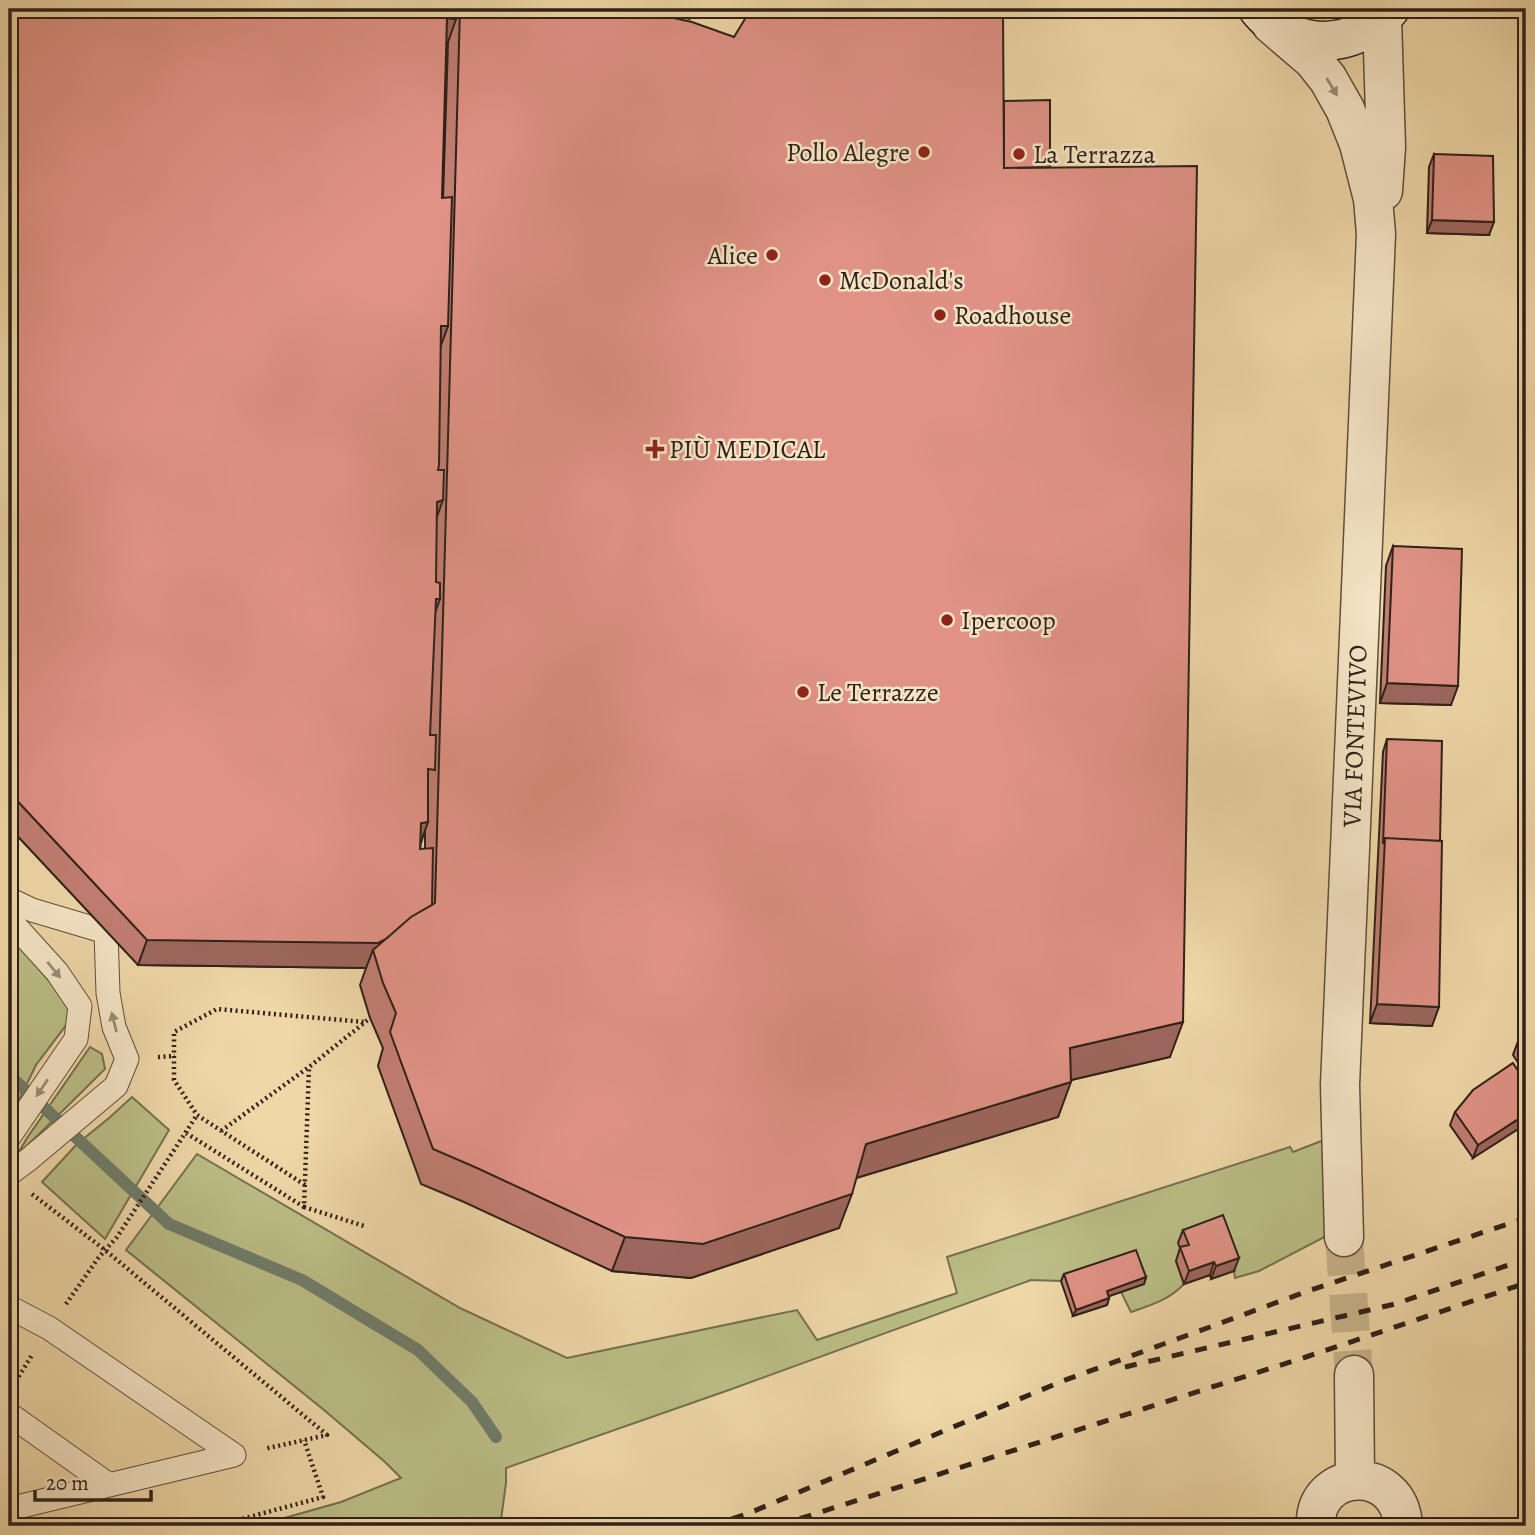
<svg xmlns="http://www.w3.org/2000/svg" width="1535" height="1535" font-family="Alegreya,serif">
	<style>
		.green { fill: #bbbe86; stroke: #74704f; stroke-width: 2 }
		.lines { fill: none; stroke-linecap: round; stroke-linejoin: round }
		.stream { stroke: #6f7d6b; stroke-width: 12 }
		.street-tunnel { stroke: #c8b38b; stroke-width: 38; stroke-dasharray: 38 19; stroke-linecap: butt }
		.lane-casing { stroke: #5e4e3c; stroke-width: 25 }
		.street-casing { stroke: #5e4e3c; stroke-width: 41 }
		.secondary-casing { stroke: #2e2118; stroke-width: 41 }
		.path { stroke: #2e2118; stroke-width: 4.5; stroke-dasharray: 2 3.5; stroke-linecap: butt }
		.lane { stroke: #f5e5c6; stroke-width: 23 }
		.street { stroke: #f5e5c6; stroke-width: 38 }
		.secondary { stroke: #f5e5c6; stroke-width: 38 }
		.rail { stroke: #2e2118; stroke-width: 5; stroke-dasharray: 12 12; stroke-linecap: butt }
		.wall { fill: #c17e73; stroke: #2e2118; stroke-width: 2; fill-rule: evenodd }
		.shaded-wall { fill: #9d665e; stroke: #2e2118; stroke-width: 2 }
		.building { fill: #e09286; stroke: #2e2118; stroke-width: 2 }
		.oneway { fill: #9b8d78 }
		.poi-dot { fill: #8f2418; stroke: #f5e5c6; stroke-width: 2.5 }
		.labels { text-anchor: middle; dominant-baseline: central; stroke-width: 5; stroke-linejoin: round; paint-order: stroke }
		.poi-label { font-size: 26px; fill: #2e2118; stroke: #f5e5c6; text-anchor: start }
		.street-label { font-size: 26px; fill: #2e2118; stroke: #f5e5c6 }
	</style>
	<rect width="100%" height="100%" fill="#efd7a8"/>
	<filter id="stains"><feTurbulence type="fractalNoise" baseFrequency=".00286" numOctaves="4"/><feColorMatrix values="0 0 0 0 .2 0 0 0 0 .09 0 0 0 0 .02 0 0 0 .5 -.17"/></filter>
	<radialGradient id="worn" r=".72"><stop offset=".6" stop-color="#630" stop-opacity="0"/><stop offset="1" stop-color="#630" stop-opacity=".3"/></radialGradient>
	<path class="green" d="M9,935L67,1001L73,1016L36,1065L20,1098L9,1111Z
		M90,1047L102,1054L105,1069L24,1149L20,1150L27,1138Z
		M132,1097L169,1130L105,1239L42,1182L77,1144L109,1118Z
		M1324,1140L1336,1231L1259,1271L1235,1278L1234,1271L1184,1258L1176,1261L1184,1284C1169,1300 1151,1305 1131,1312L1121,1292L1144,1284L1134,1257L1061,1281L1031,1280L729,1390L506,1468V1483L501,1520L482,1526H256L341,1502L401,1478L385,1462L324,1410L126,1250L197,1154L460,1308L567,1358L797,1310L817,1340L957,1293L947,1257L1290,1147L1293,1152Z"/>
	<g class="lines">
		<path class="stream" d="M9,1075L169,1224L302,1280L418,1350L472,1402L496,1437"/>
		<path class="street-tunnel" d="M1344,1237L1354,1375"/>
		<defs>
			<path id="lane" d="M9,899L32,910L106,932L108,993L114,1027L127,1059L116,1086L28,1160L9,1174
				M9,919L57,972L80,1006L76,1039L9,1137
				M9,1307L49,1328L234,1455L9,1509
				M9,1414L109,1485"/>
			<path id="street" d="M1382,18L1386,147L1383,191
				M1271,24L1313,60L1328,79L1345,109L1359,144L1373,199L1376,234L1340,1085L1344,1237
				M1354,1375L1355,1480
				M1316,1526C1313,1468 1400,1463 1403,1526"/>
			<path id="secondary" d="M1258,9C1293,52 1355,51 1390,9"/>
		</defs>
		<use href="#lane" class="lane-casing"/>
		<use href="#street" class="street-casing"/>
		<use href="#secondary" class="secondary-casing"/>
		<path class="path" d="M687,25L691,9
			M158,1057L175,1056
			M221,1131L309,1067L374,1015
			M186,1133L304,1207L309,1067
			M305,1185L197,1115L174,1080V1032L217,1009L364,1022
			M32,1194L105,1250L327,1435L264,1449
			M304,1207L364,1226
			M66,1304L99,1257L117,1237L197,1115
			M13,1386L32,1355
			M216,1526L323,1497L304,1440"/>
		<use href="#lane" class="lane"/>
		<use href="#street" class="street"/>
		<use href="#secondary" class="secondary"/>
		<path class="rail" d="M1125,1367L1395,1304L1526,1259
			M709,1526L747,1514L1060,1382L1308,1291L1526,1218
			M777,1526L1306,1357L1526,1283"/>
	</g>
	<path class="wall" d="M9,9H633L734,37L1004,101L1050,167L1170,1057L1071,1080L1058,1117L856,1178L839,1228L691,1278L612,1271L464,1202L421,1184L378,1066L383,1048L370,1018L360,985L366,968L138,965L9,827ZM448,43L443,198H442L446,44ZM425,830V849H420L421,843Z
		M1434,154L1489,235L1427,233L1429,167Z
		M1393,546L1451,705L1380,703L1386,566Z
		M1387,739L1432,1026L1370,1023L1383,752Z
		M1526,1032V1075L1513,1055L1520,1036Z
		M1526,1083L1473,1158L1450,1125L1455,1112Z
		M1183,1230L1234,1271L1211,1279L1210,1275L1184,1284L1176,1261L1180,1248L1178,1243Z
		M1064,1274L1146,1277L1144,1284L1108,1296L1109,1298L1107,1305L1073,1316L1061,1281Z"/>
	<path class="shaded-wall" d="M447,18L456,19L447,45L438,43Z
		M1432,220L1494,222L1489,235L1427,233Z
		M441,326H448L439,351Z
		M443,500L434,525L437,502Z
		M436,599H440L431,624Z
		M1387,683L1458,686L1451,705L1380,703Z
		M428,822L419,847L421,823Z
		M431,912L373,950L366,968L138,965L147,940Z
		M1377,1004L1439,1007L1432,1026L1370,1023Z
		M1183,1022L1170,1057L1058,1083L1070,1048Z
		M1071,1082L1058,1117L853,1179L866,1144Z
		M1526,1114V1124L1473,1158L1478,1145Z
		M852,1194L839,1228L691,1278L612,1271L625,1237Z
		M1239,1258L1234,1271L1211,1279L1216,1266Z
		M1214,1262L1210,1275L1184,1284L1189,1271Z
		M1146,1277L1144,1284L1104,1298L1107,1291Z
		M1109,1298L1107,1305L1073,1316L1076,1310Z"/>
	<path class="building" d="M10,9H457L456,19L447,18L442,198L452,197L448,326H441L439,465L438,470H444L443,500L437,502L436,582L440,583V599H436L430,735H436L435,770L428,769V822L421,823L420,849L433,848L432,905L411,917L386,939L378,943L147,940L9,792Z
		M460,9H633L692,22L734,37L751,9H998L1003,11L1004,168L1197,166L1183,1022L1070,1048L1071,1082L866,1144L852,1194L703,1244L625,1237L477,1168L433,1149L390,1032L396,1013L383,983L373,950L411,917L435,903Z
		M1050,100V167L1004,168V101Z
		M1434,154L1493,156L1494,222L1432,220Z
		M1393,546L1462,549L1458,686L1387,683Z
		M1387,739L1442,741L1440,841L1385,838L1383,844Z
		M1385,838L1442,841L1439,1007L1377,1004Z
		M1526,1032V1045L1520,1036Z
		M1513,1063L1526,1083V1114L1478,1145L1455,1112L1473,1090Z
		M1223,1215L1239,1258L1216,1266L1214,1262L1189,1271L1180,1247L1189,1245L1183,1230Z
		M1136,1250L1146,1277L1107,1291L1109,1298L1076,1310L1064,1274Z"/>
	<defs><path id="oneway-solid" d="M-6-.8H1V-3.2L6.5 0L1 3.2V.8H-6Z" transform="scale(1.75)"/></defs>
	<g class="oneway">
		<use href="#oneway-solid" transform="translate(1332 87) rotate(59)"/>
		<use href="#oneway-solid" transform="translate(54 970) rotate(51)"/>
		<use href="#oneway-solid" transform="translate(114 1022) rotate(-104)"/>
		<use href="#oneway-solid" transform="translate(42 1088) rotate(124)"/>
	</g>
	<g class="poi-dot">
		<circle cx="924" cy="152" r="7"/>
		<circle cx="1019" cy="154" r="7"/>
		<circle cx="772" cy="255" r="7"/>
		<circle cx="825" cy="280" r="7"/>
		<circle cx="940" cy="315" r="7"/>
		<path d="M651.5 438.5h7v7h7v7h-7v7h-7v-7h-7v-7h7z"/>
		<circle cx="947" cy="620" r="7"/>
		<circle cx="803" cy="692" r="7"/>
	</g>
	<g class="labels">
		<g class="poi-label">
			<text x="910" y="152" text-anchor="end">Pollo Alegre</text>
			<text x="1033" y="154">La Terrazza</text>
			<text x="758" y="255" text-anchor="end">Alice</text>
			<text x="839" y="280">McDonald's</text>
			<text x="954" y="315">Roadhouse</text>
			<text x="669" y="449">PIÙ MEDICAL</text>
			<text x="961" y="620">Ipercoop</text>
			<text x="817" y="692">Le Terrazze</text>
		</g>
		<g class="street-label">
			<text transform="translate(1355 736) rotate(-88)">VIA FONTEVIVO</text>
		</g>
	</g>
	<rect width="1535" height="1535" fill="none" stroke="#efd7a8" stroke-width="35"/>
	<rect x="10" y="10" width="1514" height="1514" fill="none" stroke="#2e2118" stroke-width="3.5"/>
	<rect x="18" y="18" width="1500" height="1500" fill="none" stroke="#2e2118" stroke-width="2"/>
	<path d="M35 1490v10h116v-10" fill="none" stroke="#2e2118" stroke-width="3.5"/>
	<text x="46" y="1490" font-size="21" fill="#2e2118" stroke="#f5e5c6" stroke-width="5" paint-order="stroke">20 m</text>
	<rect width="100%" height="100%" filter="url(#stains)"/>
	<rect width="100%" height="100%" fill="url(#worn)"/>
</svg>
